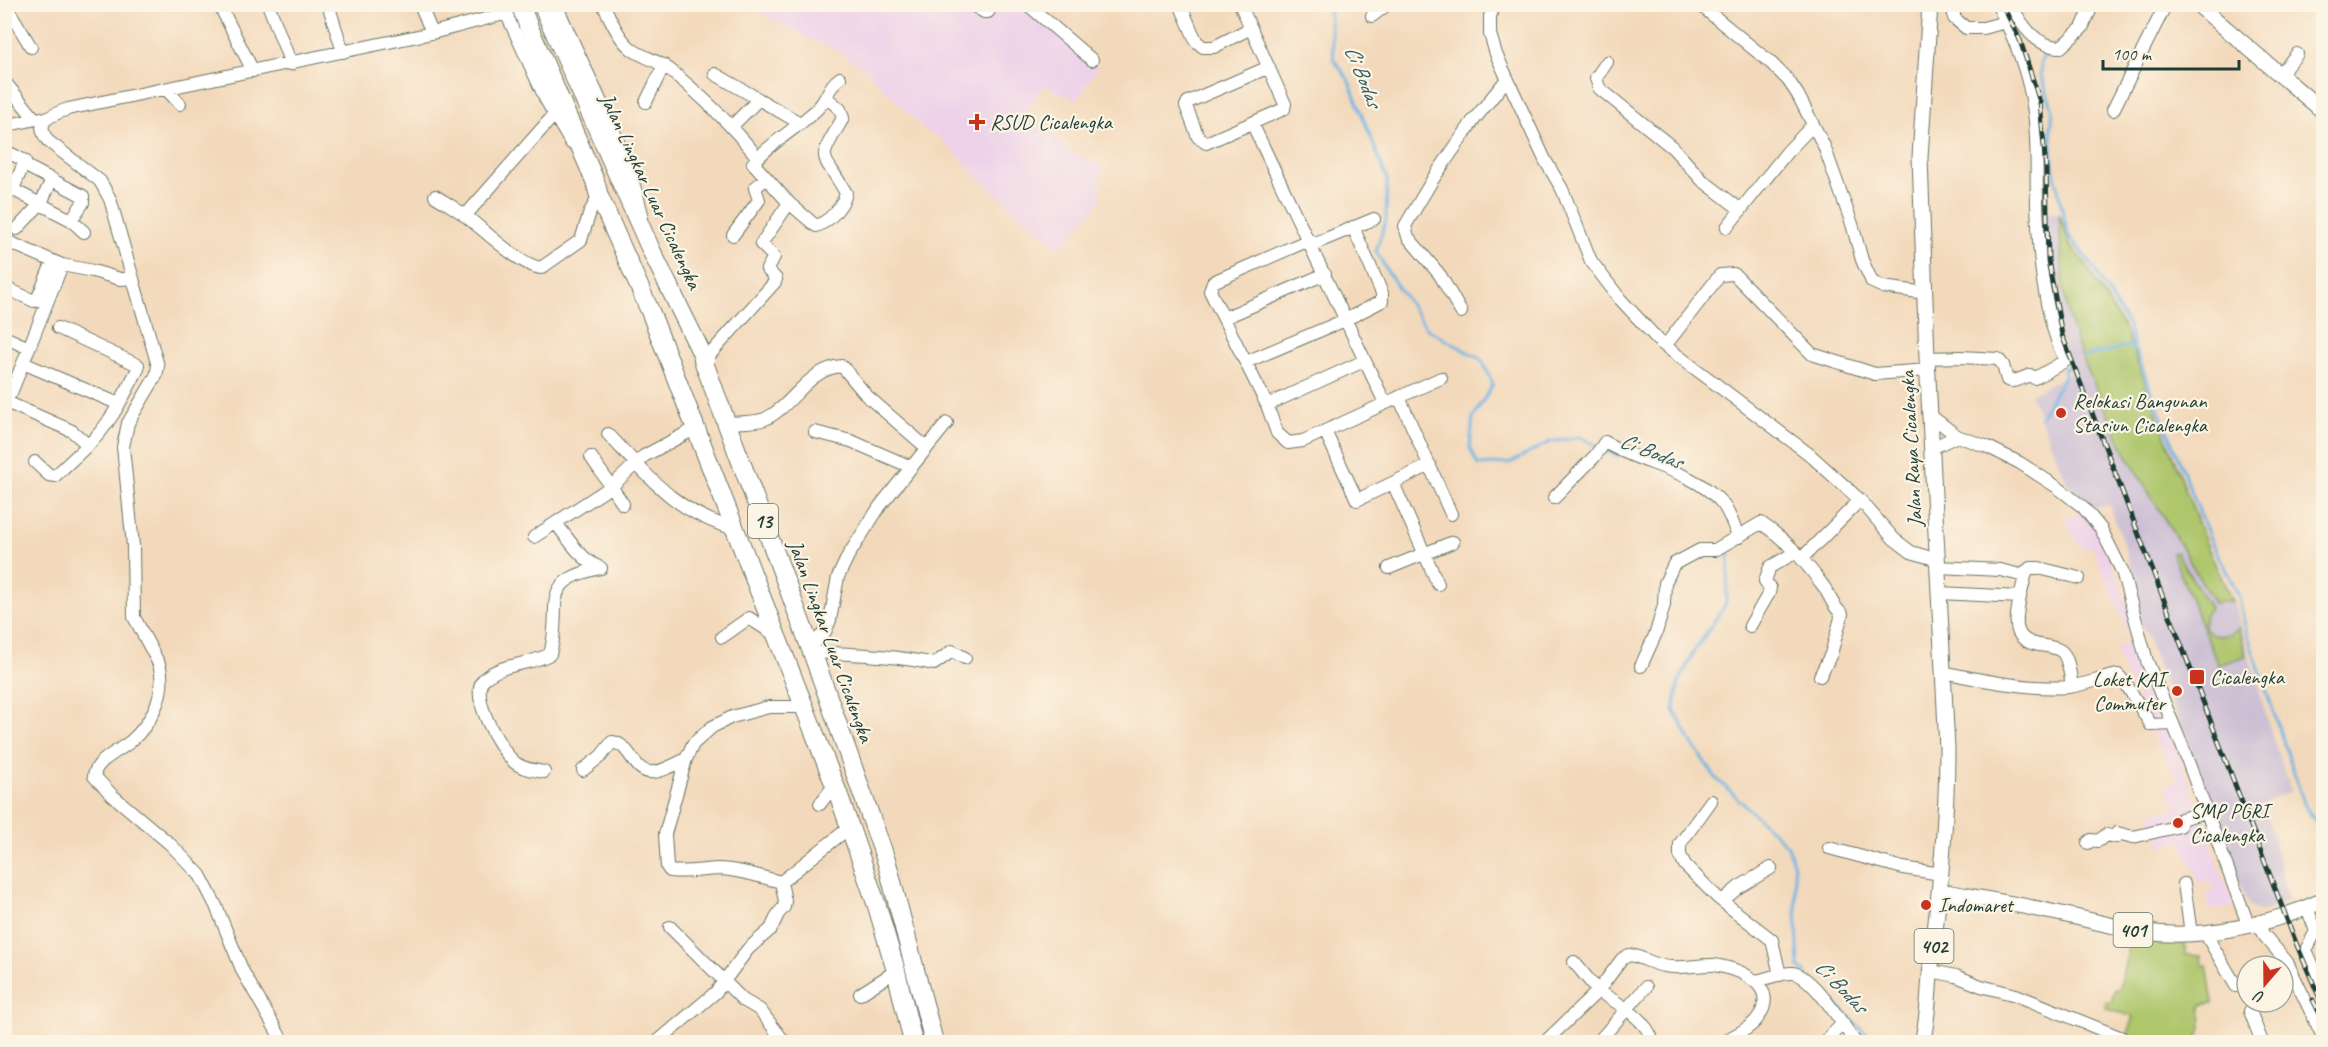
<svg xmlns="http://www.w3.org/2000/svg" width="2328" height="1047" font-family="Caveat,sans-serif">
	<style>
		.built { fill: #edd1e9 }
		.industrial { fill: #ccbfd4 }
		.green { fill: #aec66c; stroke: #668250; stroke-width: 1.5 }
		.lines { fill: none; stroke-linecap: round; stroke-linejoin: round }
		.stream { stroke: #6db4e4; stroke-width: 3 }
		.minor-casing { stroke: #697463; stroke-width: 14 }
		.major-casing { stroke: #697463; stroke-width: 17 }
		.highway-casing { stroke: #697463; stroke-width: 20 }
		.minor { stroke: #fff; stroke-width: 12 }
		.major { stroke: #fff; stroke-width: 15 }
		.highway { stroke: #fff; stroke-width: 18 }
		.rail-casing { stroke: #1f3d34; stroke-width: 5 }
		.rail { stroke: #fcf5e5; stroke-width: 3; stroke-dasharray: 9; stroke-linecap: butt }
		.highway-bridge-casing { stroke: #697463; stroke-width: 20; stroke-linecap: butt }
		.highway-bridge { stroke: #fff; stroke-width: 18 }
		.poi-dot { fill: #c8321e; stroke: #fcf5e5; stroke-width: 2 }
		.labels { text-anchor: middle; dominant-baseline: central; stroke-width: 4.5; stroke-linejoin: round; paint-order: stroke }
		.shield { fill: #fcf5e5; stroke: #617469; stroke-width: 1.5 }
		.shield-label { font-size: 20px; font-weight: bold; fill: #1f3d34 }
		.poi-label { font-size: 21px; fill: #1f3d34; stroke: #fcf5e5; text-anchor: start }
		.street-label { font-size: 21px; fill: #1f3d34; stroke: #fcf5e5 }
		.water-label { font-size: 22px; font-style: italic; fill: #325b60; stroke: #fcf5e5 }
	</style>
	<rect width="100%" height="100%" fill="#fcf5e5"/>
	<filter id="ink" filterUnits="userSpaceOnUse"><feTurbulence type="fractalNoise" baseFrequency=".0167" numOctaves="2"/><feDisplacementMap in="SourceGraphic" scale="12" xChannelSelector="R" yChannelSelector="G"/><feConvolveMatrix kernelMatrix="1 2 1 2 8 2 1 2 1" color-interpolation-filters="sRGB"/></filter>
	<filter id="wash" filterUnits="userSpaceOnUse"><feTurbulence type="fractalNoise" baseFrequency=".008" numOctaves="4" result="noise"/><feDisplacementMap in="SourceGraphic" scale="24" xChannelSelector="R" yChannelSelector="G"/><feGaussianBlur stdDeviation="1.35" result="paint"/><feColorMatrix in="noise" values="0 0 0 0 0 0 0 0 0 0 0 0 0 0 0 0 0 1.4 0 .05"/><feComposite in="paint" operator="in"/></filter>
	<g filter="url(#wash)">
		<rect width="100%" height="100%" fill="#f3d9bb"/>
		<path class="built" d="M977,4L986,14L997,5H1024L1097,68L1077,100L1043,86L1025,114L1050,130L1065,148L1103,166L1099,180L1102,199L1059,248L980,179L939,137L924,130L865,69L834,49L806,38L747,5Z
			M2082,510L2092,522L2108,552L2125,599L2132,625L2134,642L2174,738L2192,792L2182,796L2193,794L2206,834L2234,906L2211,911L2205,896L2215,890L2209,881L2200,883L2181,842L2195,837L2160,847L2150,813L2178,807L2175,799L2171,800L2166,786L2179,781L2152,735L2155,728L2130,684L2115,648L2132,641L2092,546L2081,547L2065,520Z"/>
		<path class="industrial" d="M2042,212L2061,214L2071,245L2086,262L2126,329L2208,545L2233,600L2273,739L2291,791L2262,804L2272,832L2288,901L2264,911H2257L2248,905L2192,763L2190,751L2132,596L2136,581L2110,505L2092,508L2067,483L2030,394L2071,373L2051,310Z"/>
		<path class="green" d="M2059,214L2070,245L2084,262L2125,330L2207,546L2232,601H2223L2215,604L2126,454L2080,353L2069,318L2063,286Z
			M2176,552L2210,608C2193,626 2213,648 2239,628L2246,656L2218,665L2172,553Z
			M2132,934L2185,942L2186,955L2201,956L2202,966H2207L2213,1003L2201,1005L2202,1029L2195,1042H2140L2127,1036L2134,1017L2105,1008L2106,1002L2111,1003L2115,989H2119Z"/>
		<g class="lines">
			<path class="stream" d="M1328,4L1334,60L1348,79L1387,179L1386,220L1376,251L1389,274L1427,329L1482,360L1493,384L1473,418L1470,448L1478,465L1510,463L1550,442L1580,437L1599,447
				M2063,52L2058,57H2045L2041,60V75L2053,110L2051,129L2053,166L2065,222L2069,236L2091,264L2128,326L2134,348
				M2083,357L2129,346L2136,352L2211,541L2238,594L2246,630L2305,806L2316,822L2324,826
				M2040,418L2065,374L2064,369L2068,366
				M1604,451L1618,456
				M1730,546L1726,604L1693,653L1679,682L1674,710L1692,744L1716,778L1788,846L1794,866L1799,967L1806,973
				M1832,999L1874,1042"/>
		</g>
	</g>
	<g filter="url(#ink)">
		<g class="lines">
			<defs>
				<path id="minor" d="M5,4L31,47
					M219,4L253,71
					M268,4L291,64
					M328,4L343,52
					M420,4L432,33
					M502,4L546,100L571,143
					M556,4C586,74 624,140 642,214
					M603,4C611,20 619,40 633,50C645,58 659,61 670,70C702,96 732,125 758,158
					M971,4L984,12H988L993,4
					M1027,4L1092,60
					M1180,4L1196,41L1203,47H1214L1251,28
					M1240,4L1285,104L1284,109L1252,123L1385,403
					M1495,4L1490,16V34L1496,54L1545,160L1562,189L1591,261L1620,299L1661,343L1809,454L1860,500L1894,539L1911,552L1938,560
					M1699,4L1771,63L1788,80L1798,95L1824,146L1852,224L1862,260L1872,282L1883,287L1926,293
					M1954,4V18L1966,28H1983L2006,22
					M2010,4C2022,25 2035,47 2061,47L2082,28L2093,4
					M1372,16L1388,4
					M1607,62L1596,78L1599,88L1673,148L1702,180L1741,210
					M715,74L800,123
					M2280,74L2297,54
					M4,81L35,119
					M166,89L180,104
					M827,98L840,109L843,118C816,165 821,149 846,193C843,206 829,222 816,226L789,203L753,163C771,142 798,128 818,108C828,98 828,86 840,78
					M646,102L664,65
					M2113,110L2166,4
					M1252,123L1206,143L1198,137L1186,106L1188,102L1269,67
					M4,126L41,118
					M731,127L758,100
					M4,150L25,161L13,189
					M24,165L83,196V203L71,220
					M4,185L71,220L84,232
					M435,196C446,203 457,209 467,217C484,230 521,266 541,268L581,240L590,212L599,196
					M465,216L554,115
					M1727,227L1787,152L1813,125
					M17,229L41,203L52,179
					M733,235L759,200L755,188L766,178
					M4,240L62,265L93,271L120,279L133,278
					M1309,240L1213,282L1210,291L1267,405L1277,433L1288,443L1303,441L1441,378
					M1311,245L1374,219
					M4,287L34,301L37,300L53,261
					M1461,312L1440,275L1408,237L1405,226L1433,179L1473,121L1507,79
					M1224,318L1325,274
					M4,337L29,348
					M1665,346L1720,275L1734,274L1812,354L1875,374L1928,370
					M1927,358L1961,357L1998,359L2003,365L2007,380C2015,383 2022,378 2030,375L2034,378L2037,377L2065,361C2043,311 2039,258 2037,204C2036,174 2038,143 2034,112C2029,74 2015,38 1997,4
					M705,360L775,282L776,279L767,269L774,257L761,244L789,203
					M1246,362L1345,320L1382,301V293L1353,227
					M23,363L119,404
					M1399,397L1451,514
					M4,400L11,393L62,265
					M4,401L72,431L88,445C110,425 124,395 138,369V365L58,328
					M1267,405L1364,361
					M1931,416L1957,436L1988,447L2020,463L2057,487L2083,507L2101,529L2122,571L2147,661L2183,748L2248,924
					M727,423C738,422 754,423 765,419C793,406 808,368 842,366L867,396L927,448
					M1325,431L1357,500L1430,465
					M815,432L851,441L911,467
					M608,434C648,476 677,514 736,529
					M1932,448L1957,436
					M591,457L623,504
					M35,462L49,475L55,476L88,445
					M1393,483L1438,584
					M1554,498L1595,456L1605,442C1641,465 1693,469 1722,503C1730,513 1733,526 1739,537
					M556,523C568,539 582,561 601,568
					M534,537L612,486L644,456L696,428
					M1802,558L1860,500
					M1938,567L2000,570L2025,576
					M1389,568L1453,542
					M1939,593L2020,597L2026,572L2030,568H2039L2079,578
					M2020,597C2016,619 2010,640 2039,645C2045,646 2055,647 2061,651C2069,657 2070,676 2072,686
					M1750,626L1769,593L1770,588L1765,581L1770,567L1796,552
					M722,637L749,618L777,636
					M810,647L825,632L830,620L838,577L848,556L880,506L947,423
					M812,652C853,654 894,655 934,664L952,651L965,658
					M1641,666L1656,633L1664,605L1665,583L1674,564L1700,550H1715L1761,523C1789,542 1804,560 1824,587C1831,597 1832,606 1842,614L1831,654L1820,676
					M1943,672C1979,680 2032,690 2068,687C2085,685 2101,678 2118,675L2126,684L2151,725L2173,724
					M583,770L601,756L612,742C632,744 633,775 654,772C664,771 676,764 686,759
					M544,772C534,770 521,769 513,761C500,749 467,693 485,678C503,663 531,665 550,654C564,605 535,582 601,568
					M1711,801L1680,844V855L1685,865L1718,898L1772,940L1780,975
					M820,804L835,784
					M2088,843L2091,840L2098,841L2106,835L2116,837L2117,833L2133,837L2180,826L2181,819L2205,812
					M1829,848L1903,868L1941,874
					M781,882C761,877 738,869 717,869C701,870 685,873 670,871L667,867L665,834L686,759L693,744L712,727L732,717L769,707H805
					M781,882L850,827
					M2184,884L2191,934
					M1722,901L1739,887L1771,868
					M2307,908L2316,931L2306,950L2324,991
					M2258,922L2263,934L2287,962L2324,1039
					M670,927L743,1000L760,1010L782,1039
					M2205,933L2236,986
					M1574,962L1598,991L1622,959L1629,955C1641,956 1651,964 1664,966C1680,970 1698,964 1714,965C1741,969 1782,987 1757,1019C1750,1029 1733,1036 1723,1042
					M1931,971L1956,976L1981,986L2016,995L2122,1038
					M1756,981C1767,979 1782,972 1793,973C1812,975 1845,1027 1855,1042
					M860,994L896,971
					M2250,1011L2262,1042
					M1599,1041L1646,987
					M283,1042L243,972L216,906L200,875L170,844L112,795L94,776C95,761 119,751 130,742C151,724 168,692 159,664L134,617L133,546L123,447L128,423L156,376L158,366L110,199L100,181L48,141C33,121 51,115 68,109L432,33L527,8
					M657,1042L716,992L748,949L771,929L778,914L784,907L785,901L781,882
					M1545,1042L1598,991C1618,1003 1647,1019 1653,1042
					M1825,1042L1843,1023"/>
				<path id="major" d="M2197,4L2324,112
					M1940,891C1978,898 2015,904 2052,912C2084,918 2115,928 2146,932C2202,940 2273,924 2324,900
					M1922,1042C1929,1016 1928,991 1931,965C1940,893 1947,821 1947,748L1927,358L1920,157L1930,4"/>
				<path id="highway" d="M542,4L651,250L705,360H703L812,652L887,863L934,1042
					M528,25L595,181L599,196L650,311L839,796L877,906L896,971L913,1042"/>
			</defs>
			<use href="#minor" class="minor-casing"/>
			<use href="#major" class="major-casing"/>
			<use href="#highway" class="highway-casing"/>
			<use href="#minor" class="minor"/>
			<use href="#major" class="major"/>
			<use href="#highway" class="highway"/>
			<defs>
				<path id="rail" d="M2002,4L2020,40L2040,102L2046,169L2048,260L2062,335L2296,943L2324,1008
					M2313,1000L2324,1022"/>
			</defs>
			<use href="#rail" class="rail-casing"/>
			<use href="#rail" class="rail"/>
			<defs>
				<path id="highway-bridge" d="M520,4L528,25"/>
			</defs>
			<use href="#highway-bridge" class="highway-bridge-casing"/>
			<use href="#highway-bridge" class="highway-bridge"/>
		</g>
	</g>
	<g class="poi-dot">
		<path d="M974 113h6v6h6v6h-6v6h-6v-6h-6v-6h6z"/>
		<circle cx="2061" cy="413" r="6"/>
		<rect x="2189" y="669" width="16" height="16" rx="3"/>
		<circle cx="2177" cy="691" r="6"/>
		<circle cx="2178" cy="823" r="6"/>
		<circle cx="1926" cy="905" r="6"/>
	</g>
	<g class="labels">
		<g class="shield">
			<rect x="748" y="504" width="30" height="34" rx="4.5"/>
			<rect x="2113.5" y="913" width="39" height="34" rx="4.5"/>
			<rect x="1914.5" y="929" width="39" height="34" rx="4.5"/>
		</g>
		<g class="shield-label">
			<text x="763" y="521">13</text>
			<text x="2133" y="930">401</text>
			<text x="1934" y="946">402</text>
		</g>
		<g class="poi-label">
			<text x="990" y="122">RSUD Cicalengka</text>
			<text x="2073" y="401">Relokasi Bangunan<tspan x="2073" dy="24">Stasiun Cicalengka</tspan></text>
			<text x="2210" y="677">Cicalengka</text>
			<text x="2165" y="679" text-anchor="end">Loket KAI<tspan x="2165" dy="24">Commuter</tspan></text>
			<text x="2190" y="811">SMP PGRI<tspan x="2190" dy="24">Cicalengka</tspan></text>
			<text x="1938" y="905">Indomaret</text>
		</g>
		<g class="street-label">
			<text transform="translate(651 191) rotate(65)">Jalan Lingkar Luar Cicalengka</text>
			<text transform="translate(1911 449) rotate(-93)">Jalan Raya Cicalengka</text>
			<text transform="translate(831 641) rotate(70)">Jalan Lingkar Luar Cicalengka</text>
		</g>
		<g class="water-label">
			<text transform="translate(1363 76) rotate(68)">Ci Bodas</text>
			<text transform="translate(1651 451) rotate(21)">Ci Bodas</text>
			<text transform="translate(1841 986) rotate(46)">Ci Bodas</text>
		</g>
	</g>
	<rect width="2328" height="1047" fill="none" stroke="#fcf5e5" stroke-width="24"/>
	<g transform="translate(2265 984) rotate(200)"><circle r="28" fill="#fcf5e5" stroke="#a4ab9e" stroke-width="1.5"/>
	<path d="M0-4.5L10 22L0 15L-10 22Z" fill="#c8321e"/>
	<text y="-9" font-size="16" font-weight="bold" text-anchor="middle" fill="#1f3d34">U</text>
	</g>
	<path d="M2103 60v9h136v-9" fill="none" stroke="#1f3d34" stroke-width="3"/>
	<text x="2112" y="60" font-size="18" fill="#1f3d34" stroke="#fcf5e5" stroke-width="4.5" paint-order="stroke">100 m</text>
</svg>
